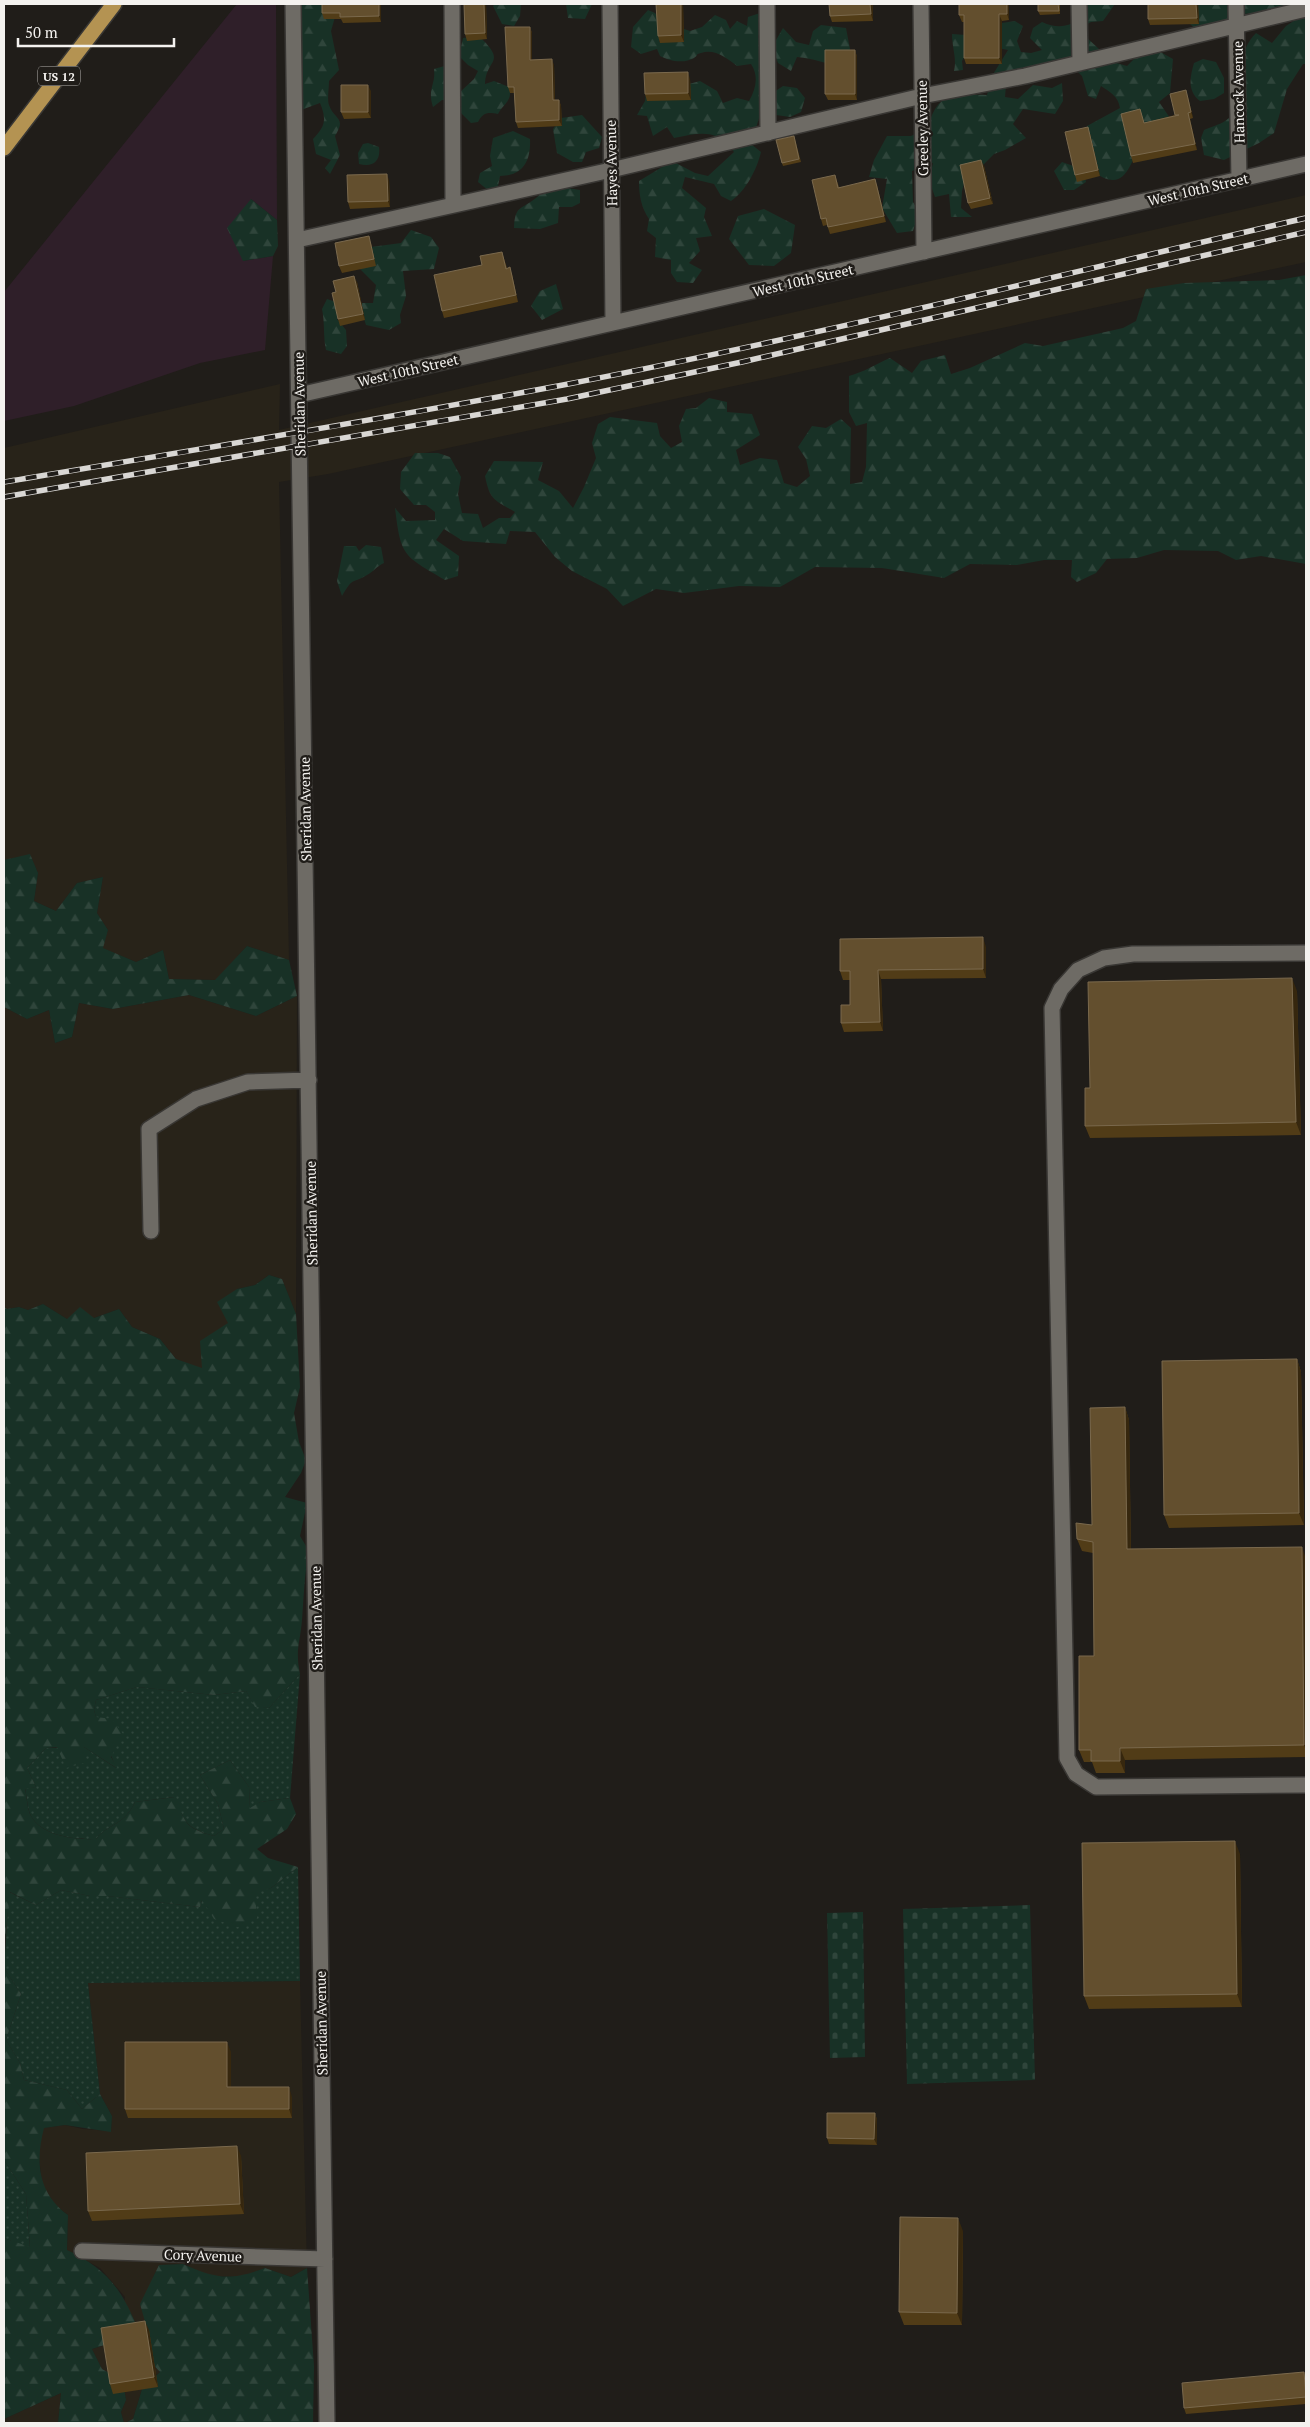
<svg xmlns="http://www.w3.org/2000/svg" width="1310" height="2427" font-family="'PT Serif',serif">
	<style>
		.commercial { fill: #2f1f29 }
		.built { fill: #282319 }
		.grass { fill: url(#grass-dots) }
		.forest { fill: url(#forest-firs) }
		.cemetery { fill: url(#cemetery-stones) }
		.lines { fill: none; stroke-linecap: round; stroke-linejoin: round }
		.minor-casing { stroke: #393734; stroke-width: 18 }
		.major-casing { stroke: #393734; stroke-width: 18 }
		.minor { stroke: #6e6b65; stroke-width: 15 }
		.major { stroke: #b49352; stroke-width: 15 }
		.rail-casing { stroke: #d9d7d4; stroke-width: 5.5 }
		.rail { stroke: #201d19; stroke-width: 4; stroke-dasharray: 11; stroke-linecap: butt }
		.wall { fill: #513c17 }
		.shaded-wall { fill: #36270e }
		.building { fill: #634f2e; stroke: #7a694d }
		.labels { text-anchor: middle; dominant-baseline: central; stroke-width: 5; stroke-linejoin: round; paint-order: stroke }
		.shield { fill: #201d19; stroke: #b4b2af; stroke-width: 1 }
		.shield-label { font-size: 12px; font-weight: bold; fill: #f4f2ef }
		.street-label { font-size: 14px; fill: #f4f2ef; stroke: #201d19 }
	</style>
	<defs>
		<pattern id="grass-dots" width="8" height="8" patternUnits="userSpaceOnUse" patternTransform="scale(1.25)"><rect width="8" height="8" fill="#183126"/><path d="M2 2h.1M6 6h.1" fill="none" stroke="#2f453b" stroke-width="1.8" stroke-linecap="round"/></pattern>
		<pattern id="forest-firs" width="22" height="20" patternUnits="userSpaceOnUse" patternTransform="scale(1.25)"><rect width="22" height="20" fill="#183126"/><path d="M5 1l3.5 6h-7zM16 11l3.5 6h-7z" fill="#2f453b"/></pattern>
		<pattern id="cemetery-stones" width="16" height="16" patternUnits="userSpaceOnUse" patternTransform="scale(1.25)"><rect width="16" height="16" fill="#183126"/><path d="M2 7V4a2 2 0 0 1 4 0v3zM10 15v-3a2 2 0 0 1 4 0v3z" fill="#2f453b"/></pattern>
	</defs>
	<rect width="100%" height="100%" fill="#201d19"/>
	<path class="commercial" d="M237,4H276L277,220L251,199L243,261L273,256L265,350L200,363L74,406L4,421V292Z"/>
	<path class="built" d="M1306,195V262L328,474L279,482L289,960L247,946L216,980L169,979L163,950L136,962L102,948L108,930L97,913L103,877L77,883L56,911L34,901L38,873L30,855L4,860V448L280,384L279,430Z
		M189,995L256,1016L297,996L296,1314L282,1279L269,1275L255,1285L237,1289L228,1323L202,1369L176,1359L160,1339L132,1327L119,1309L94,1318L67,1319L43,1304L28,1310L19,1307L7,1309L4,1307V1007L27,1019L49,1010L55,1043L72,1037L79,1003L113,1009Z
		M300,1981L307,2268L291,2277L265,2268L241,2277L209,2276L183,2264L159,2265L153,2278L160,2372L142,2389L133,2419L124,2423L121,2412L126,2400L123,2381L102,2369L92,2349L118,2341L125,2297L100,2268L67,2250L68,2215L55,2205L42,2184L38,2149L43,2128L65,2125L83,2129L111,2131L112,2116L100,2094L88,1983Z
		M61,2393L58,2423H4V2419Z"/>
	<path class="grass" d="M300,1674L290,1798L260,1802L250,1809L249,1787L230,1760L200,1775L218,1804L224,1829L214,1836C186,1828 186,1824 174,1797L135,1802C124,1826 110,1822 96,1839C76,1840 42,1836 31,1816C27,1808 27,1796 25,1788L36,1787L27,1768L46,1748L84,1747L116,1768L96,1717L94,1710L96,1700L137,1687L214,1695L246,1691L255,1706L269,1708Z
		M298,1867L300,1981L88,1983L100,2094L82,2109L67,2090L24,2080L20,2063L6,2040L21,1994L4,1968L9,1892L36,1905L61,1890L90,1896H107L200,1907L202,1900L271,1888Z
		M4,2160L26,2194L30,2248L4,2238Z"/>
	<path class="forest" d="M290,4H336L337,10L331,31L339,70L329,81C329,88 327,99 329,105C334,120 347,117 335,136L340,155L330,174L325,168L331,160L316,154L313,139C325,126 327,120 320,103L301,110L287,87L301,63V48Z
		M495,4H521L520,16L514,26L502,24L493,6Z
		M566,4H592L585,19L568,18Z
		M1074,4H1115L1103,21L1091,22L1084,26L1085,36L1113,62L1127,66L1140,53L1155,49L1173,59L1170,93L1159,102L1170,118C1161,126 1149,133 1143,142C1128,163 1127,197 1091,170L1084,174L1086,182L1074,190H1064L1054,171L1062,162L1082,169L1081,151L1087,126L1120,108C1118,96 1110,92 1101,86L1096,99L1088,96L1082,76L1076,70L1044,64L1022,68L1007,74L1005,97L1018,99L1033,85L1052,88L1062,83L1063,101L1055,114L1023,109L1013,124L1026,138L1005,150L994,154L982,166L967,172L962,191L961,208L972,217H951L949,194L935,197L929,180L933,163L912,171L913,202L919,212L913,231L897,233L882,208L887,179L869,177L874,160L887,136H911L928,128C937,91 954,94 987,95L992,76L1008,50L998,48L995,24L1015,21L1023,26L1017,41L1021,52L1031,53L1042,50L1030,38L1033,28L1042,22C1060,30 1069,26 1086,16Z
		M1199,4H1306V64H1303L1287,89L1274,133L1259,143L1224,160L1204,155L1201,138L1204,130C1210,127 1219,125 1225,121C1254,102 1241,93 1242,67C1242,54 1247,42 1256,33L1272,43L1286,26L1301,16L1251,13L1230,16L1222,27L1200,33L1189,23Z
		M648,10L655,13L663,23L659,42L674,36L684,29L690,31L702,27L715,15L726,20L730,29L737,21L747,26L748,17L760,13L764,27L758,36L762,49L760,54L763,62L760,115L751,144L761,152C757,169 746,191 731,201L721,196L714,184L685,177L682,188L706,208L704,217L712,236L696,238L700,251L689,263L702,270L693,283L677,282L671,273V260L655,257L656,238L647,231L649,219C641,207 639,195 639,181L672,161L695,173L708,176L734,152C717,128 700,133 674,138L667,127L653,136L647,116L637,115L645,101L647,87L689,84L700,81L717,91L723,103L737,98L749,101C756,89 759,76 751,64L737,66C727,58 714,48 701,53C694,55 700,54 694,58C684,64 669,61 660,56L657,49L641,54L631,47L633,27Z
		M821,25L846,28L850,49L843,66C827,65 814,58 797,57L791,71L778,63L772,47L783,28L796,42L809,45L813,31Z
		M952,34L966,35L968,51L962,61L963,70L954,71C957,58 952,48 952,34Z
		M479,36C508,64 486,58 485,84L494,81L509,87C513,101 504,103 498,114C488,112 483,112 478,122L471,123L461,113L458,102L442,100L433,107C427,88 436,85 434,69L448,65L459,93L474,79L478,71L468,65L459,56L463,38Z
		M1203,59L1216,62L1224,78V93L1214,99L1200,101C1187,91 1190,77 1194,63Z
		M783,86L797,88L805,98L801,112L790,117L776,115L772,103L774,92Z
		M582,115L602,137L599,148L586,152L582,162H573L557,153L553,129L561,118Z
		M513,131L530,139C531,161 523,176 500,176L498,186L489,191L478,182L480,173L492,166L490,156L493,138Z
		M368,143L379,147C381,161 373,168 359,164L358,153L363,144Z
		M556,186L580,190V203L572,207H559L558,223L540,229L514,228C515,205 521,210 536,198C545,191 544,189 556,186Z
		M251,199L277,220L278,246L273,256L243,261L227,228Z
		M764,209L795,225L791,253L774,266L749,265L729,239L738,216Z
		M411,230L431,237L439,248L434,269L403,271L406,296L400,315L401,323L389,330L366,325L359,303H373L376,285L358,267L371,247L401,243Z
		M1306,275V564L1261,556L1236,560L1218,551L1164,550L1137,558L1107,559L1096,573L1077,582L1071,577L1072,560H1044L1017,565L970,564L944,578L882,568L815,567L780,587L739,586L684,593L656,589L623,606L607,589L572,571L555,557L535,532L510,531L506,544L463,541L444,529L436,540L459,556L458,576L445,580C403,555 401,557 395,508L406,521L435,520V512L426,505H414L400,489L401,472L415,453H438L450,457L461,477L458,494L462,513L478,514L483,528L499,518H510L515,512C495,500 490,501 485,476L494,461L543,462L538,480L559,491L573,508L584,487L596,458L592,443L598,424L610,417L657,423L660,436L671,448L682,442L679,426L686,409L696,408L709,398L727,402V412L752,414L760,435L736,450L740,465L760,458L777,460L784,483L797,487L810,476L806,459L798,447L812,426L826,428L841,419L851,428L850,484L862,482L866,467L867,423L856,426L849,412V376C864,372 876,364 890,358L912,373L921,361L945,355L951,374L970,368L1025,343L1043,346L1123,328L1136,321L1146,289L1184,283L1279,280Z
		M556,284L563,309L542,320L531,306L540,291Z
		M327,299L339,303L337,319L346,330L347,346L341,354L326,350C323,336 325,323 322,309Z
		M366,545L381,547L384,563C377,566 373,572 367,575C350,585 354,576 342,596L337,581L344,546H356L359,551Z
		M30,854L38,873L34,901L56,911L77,883L103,877L97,913L108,930L103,948L136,962L163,950L169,979L215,980L247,946L289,960L297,996L256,1016L189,995L113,1009L79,1003L72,1037L55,1043L49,1010L27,1019L4,1007V860Z
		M269,1275L282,1279L296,1314L300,1387L294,1413L299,1442L306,1460L301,1473L285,1497L307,1503L300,1536L309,1551C304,1577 304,1595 302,1620C300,1644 295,1649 300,1674L269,1708L255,1707L246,1691L214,1695L137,1687L96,1700L94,1710L96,1717L112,1719L123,1734L111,1757L118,1769L84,1747V1763L66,1768L57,1747L46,1748L27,1768L36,1787L25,1789C27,1797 27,1809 31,1816C42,1836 75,1840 96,1839C110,1822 124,1826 135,1802L175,1797C186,1824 185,1828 214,1836L224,1829L218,1804L200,1775L230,1760L249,1787L250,1808L260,1802L290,1798L296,1814L287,1829L257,1849L268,1858L298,1867L271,1888L255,1893L257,1918L238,1927L214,1919L202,1900L200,1907L107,1896H90L61,1890L36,1905L10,1892L4,1950V1307L7,1309L19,1307L28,1310L43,1304L67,1319L80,1307L94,1318L119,1309L132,1327L160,1339L176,1359L202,1368L200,1341L228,1323L217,1302L237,1289L255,1285Z
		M4,1968L21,1994L6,2040L20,2063L24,2080L67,2090L82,2109L100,2094L112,2116L111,2132L65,2125L44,2128C35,2162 38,2193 68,2215L67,2250C102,2266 120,2286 135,2322L127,2345L117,2341L92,2349L102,2369L123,2381L126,2400L121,2412L124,2423H58L61,2393L4,2419V2238L30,2247L26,2194L4,2160Z
		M183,2264C217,2279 230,2281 265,2268L291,2277L307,2268L314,2366L313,2423H125L133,2419L142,2389L160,2372L140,2350L146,2325L140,2304L159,2265Z"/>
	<path class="cemetery" d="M1030,1905L1035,2080L907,2084L903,1909Z
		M863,1912L865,2057L830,2058L827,1913Z"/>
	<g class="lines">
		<defs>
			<path id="minor" d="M293,4L327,2423
				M452,4L453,205
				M610,4L613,323
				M767,4L768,133
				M921,4L924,252
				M1079,4L1080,63
				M1236,4L1239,180
				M297,240L611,170L922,96L1025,76L1306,9
				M299,395L1306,164
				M1306,953L1133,954L1104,958L1078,970L1061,989L1052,1008L1067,1758L1076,1774L1096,1787L1306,1785
				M151,1231L149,1129L196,1099L248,1082L309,1080
				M82,2251L325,2259"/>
			<path id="major" d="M4,148L114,4"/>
		</defs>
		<use href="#minor" class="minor-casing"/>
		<use href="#major" class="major-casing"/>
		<use href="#minor" class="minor"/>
		<use href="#major" class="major"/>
		<defs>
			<path id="rail" d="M4,482C190,451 377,420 563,385C812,337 1059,275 1306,218
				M4,497L567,399L742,362L1306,232"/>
		</defs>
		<use href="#rail" class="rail-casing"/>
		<use href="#rail" class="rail"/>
	</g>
	<path class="wall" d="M322,4H381V22L343,23L341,19H324L322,13Z
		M486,4L487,39L467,41L465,34Z
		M656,4H683L684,42L660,43L658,36Z
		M873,4V21L832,22L830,16Z
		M959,4H1009V20L1002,21V64H966L964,58V22H962L959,15Z
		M1038,4H1060V14L1040,15L1038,11Z
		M1148,4H1198L1199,24L1150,25L1148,19Z
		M530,27L532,33V60L554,65L555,100H559L561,106L562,126L518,128L516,122L514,93H510L508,87Z
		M855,50L857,57V100H828L825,94Z
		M690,79L691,100L647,101L645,94Z
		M371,91V118L344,119L341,112Z
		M1188,97L1193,118L1190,119L1197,150L1133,163L1131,156L1140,109L1144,123L1175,115Z
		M1090,134L1100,176L1077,182L1075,175Z
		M795,139L801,162L783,166L782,163Z
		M984,166L993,204L971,209L968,203Z
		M835,175L839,187L877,185L886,222L830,234L827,225L823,226L821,219Z
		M389,180L390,207L350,209L348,202Z
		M371,243L376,266L342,273L339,266Z
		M502,252L507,268L512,274L518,302L444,318L442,311L482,265Z
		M357,282L365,320L340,326L338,319Z
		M986,947V978L881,979L883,1031L844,1032L841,1023L850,1005V980H843L840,971Z
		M1297,991L1301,1135L1090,1138L1085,1126L1090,1088Z
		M1297,1359L1301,1372L1304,1525L1169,1528L1164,1515Z
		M1125,1407L1129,1420L1131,1549L1306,1559V1757L1125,1760V1773H1096L1092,1762H1084L1079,1750L1094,1656L1093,1553L1082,1551L1077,1539L1092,1525Z
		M1240,1854L1242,2007L1089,2009L1084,1996Z
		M231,2052V2087L292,2097V2118H128L125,2109Z
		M875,2113L877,2120V2145L829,2144L827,2138Z
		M241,2156L244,2214L92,2221L88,2211Z
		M963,2231L962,2325H904L899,2312Z
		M149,2330L158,2387L113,2394L110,2384Z
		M1304,2372L1306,2379V2404L1186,2414L1184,2408Z"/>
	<path class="shaded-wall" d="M379,4H381V22L379,16Z
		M484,4H486L487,39L485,33Z
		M681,4H683L684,42L681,35Z
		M870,4H873V21L871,14Z
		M1007,4H1009V20L1007,14Z
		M1196,4H1198L1199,24L1197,18Z
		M999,14L1002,21V64L999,58Z
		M530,27L532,33V66L530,60Z
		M855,50L857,57V100L855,94Z
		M552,59L554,65L555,106L553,100Z
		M688,72L690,79L691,100L688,93Z
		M368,85L371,91V118L368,112Z
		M1186,90L1188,97L1193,118L1191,112Z
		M559,100L561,106L562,126L559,120Z
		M1188,113L1190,119L1197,150L1195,144Z
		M1088,127L1090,134L1100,176L1098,170Z
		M981,160L984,166L993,204L990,198Z
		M387,174L389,180L390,207L388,201Z
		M875,179L877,185L886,222L884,216Z
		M354,276L357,282L365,320L363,314Z
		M983,937L986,947V978L983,969Z
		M878,970L881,979L883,1031L880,1022Z
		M1292,978L1297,991L1301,1135L1296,1122Z
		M1297,1359L1301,1372L1304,1525L1299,1513Z
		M1125,1407L1129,1420L1131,1562L1127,1549Z
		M1302,1547L1306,1559V1751L1304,1745Z
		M1120,1748L1125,1760V1773L1120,1761Z
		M1235,1841L1240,1854L1242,2007L1237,1994Z
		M227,2042L231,2052V2097L227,2087Z
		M289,2087L292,2097V2118L289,2109Z
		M875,2113L877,2120V2145L874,2139Z
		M237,2146L241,2156L244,2214L240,2204Z
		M958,2218L963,2231L962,2325L957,2313Z
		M145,2321L149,2330L158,2387L154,2377Z
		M1304,2372L1306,2379V2398V2397Z"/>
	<path class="building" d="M322,4H379V16L340,17V13H322Z
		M464,4H484L485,33L465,34Z
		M656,4H681V35L658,36Z
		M829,4H870L871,14L830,16Z
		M959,4H1007V14H999V58H964V15H959Z
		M1038,4H1058L1059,11H1038Z
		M1148,4H1196L1197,18L1148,19Z
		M505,27H530V60L552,59L553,100H559V120L516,122L514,87H508Z
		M825,50H855V94H825Z
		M688,72V93L645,94L644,73Z
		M341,85H368V112H341Z
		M1186,90L1191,112L1188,113L1195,144L1131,156L1121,114L1140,109L1144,123L1179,115H1175L1170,94Z
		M1088,127L1098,170L1075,175L1065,132Z
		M794,136L799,159L782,163L776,140Z
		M981,160L990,198L968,203L960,165Z
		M387,174L388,201L348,202L347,175Z
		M835,175L838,188L875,179L884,216L828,227L826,218L821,219L812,180Z
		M369,236L374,259L339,266L335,243Z
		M502,252L506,269L510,267L516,295L442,311L434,275L482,265L480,256Z
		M354,276L363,314L338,319L332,293L336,292L333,281Z
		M983,937V969L878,970L880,1022L841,1023V1005H850V971H840V939Z
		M1292,978L1296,1122L1085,1126V1088H1090L1088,982Z
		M1297,1359L1299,1513L1164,1515L1162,1361Z
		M1125,1407L1127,1549L1302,1547L1304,1745L1120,1748V1761H1091V1750H1079V1656H1094L1093,1542L1077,1539L1076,1523L1092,1525L1090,1408Z
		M1235,1841L1237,1994L1084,1996L1082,1843Z
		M125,2042H227V2087H289V2109H125Z
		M827,2113H875L874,2139L827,2138Z
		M237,2146L240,2204L88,2211L86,2153Z
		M900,2217L958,2218L957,2313L899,2312Z
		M145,2321L154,2377L110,2384L101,2328Z
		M1304,2372L1306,2397L1184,2408L1182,2383Z"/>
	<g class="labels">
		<rect class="shield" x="38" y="66.5" width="42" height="19" rx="4"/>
		<g class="shield-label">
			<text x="59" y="76">US 12</text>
		</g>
		<g class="street-label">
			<text transform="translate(1238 92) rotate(-91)">Hancock Avenue</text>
			<text transform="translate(922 128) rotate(-91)">Greeley Avenue</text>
			<text transform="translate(611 163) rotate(-91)">Hayes Avenue</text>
			<text transform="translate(1198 189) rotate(-13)">West 10th Street</text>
			<text transform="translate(803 280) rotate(-13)">West 10th Street</text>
			<text transform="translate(408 370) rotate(-13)">West 10th Street</text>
			<text transform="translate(299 404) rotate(-91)">Sheridan Avenue</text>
			<text transform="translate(305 809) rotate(-91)">Sheridan Avenue</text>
			<text transform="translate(311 1213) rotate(-91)">Sheridan Avenue</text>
			<text transform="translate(316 1618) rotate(-91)">Sheridan Avenue</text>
			<text transform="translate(321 2023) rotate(-91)">Sheridan Avenue</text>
			<text transform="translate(203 2255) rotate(2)">Cory Avenue</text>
		</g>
	</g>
	<rect width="1310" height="2427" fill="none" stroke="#f4f2ef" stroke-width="10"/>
	<path d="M18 38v8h156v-8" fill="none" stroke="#f4f2ef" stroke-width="2.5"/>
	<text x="25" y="38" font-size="15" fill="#f4f2ef" stroke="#201d19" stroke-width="4" paint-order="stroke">50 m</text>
</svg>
